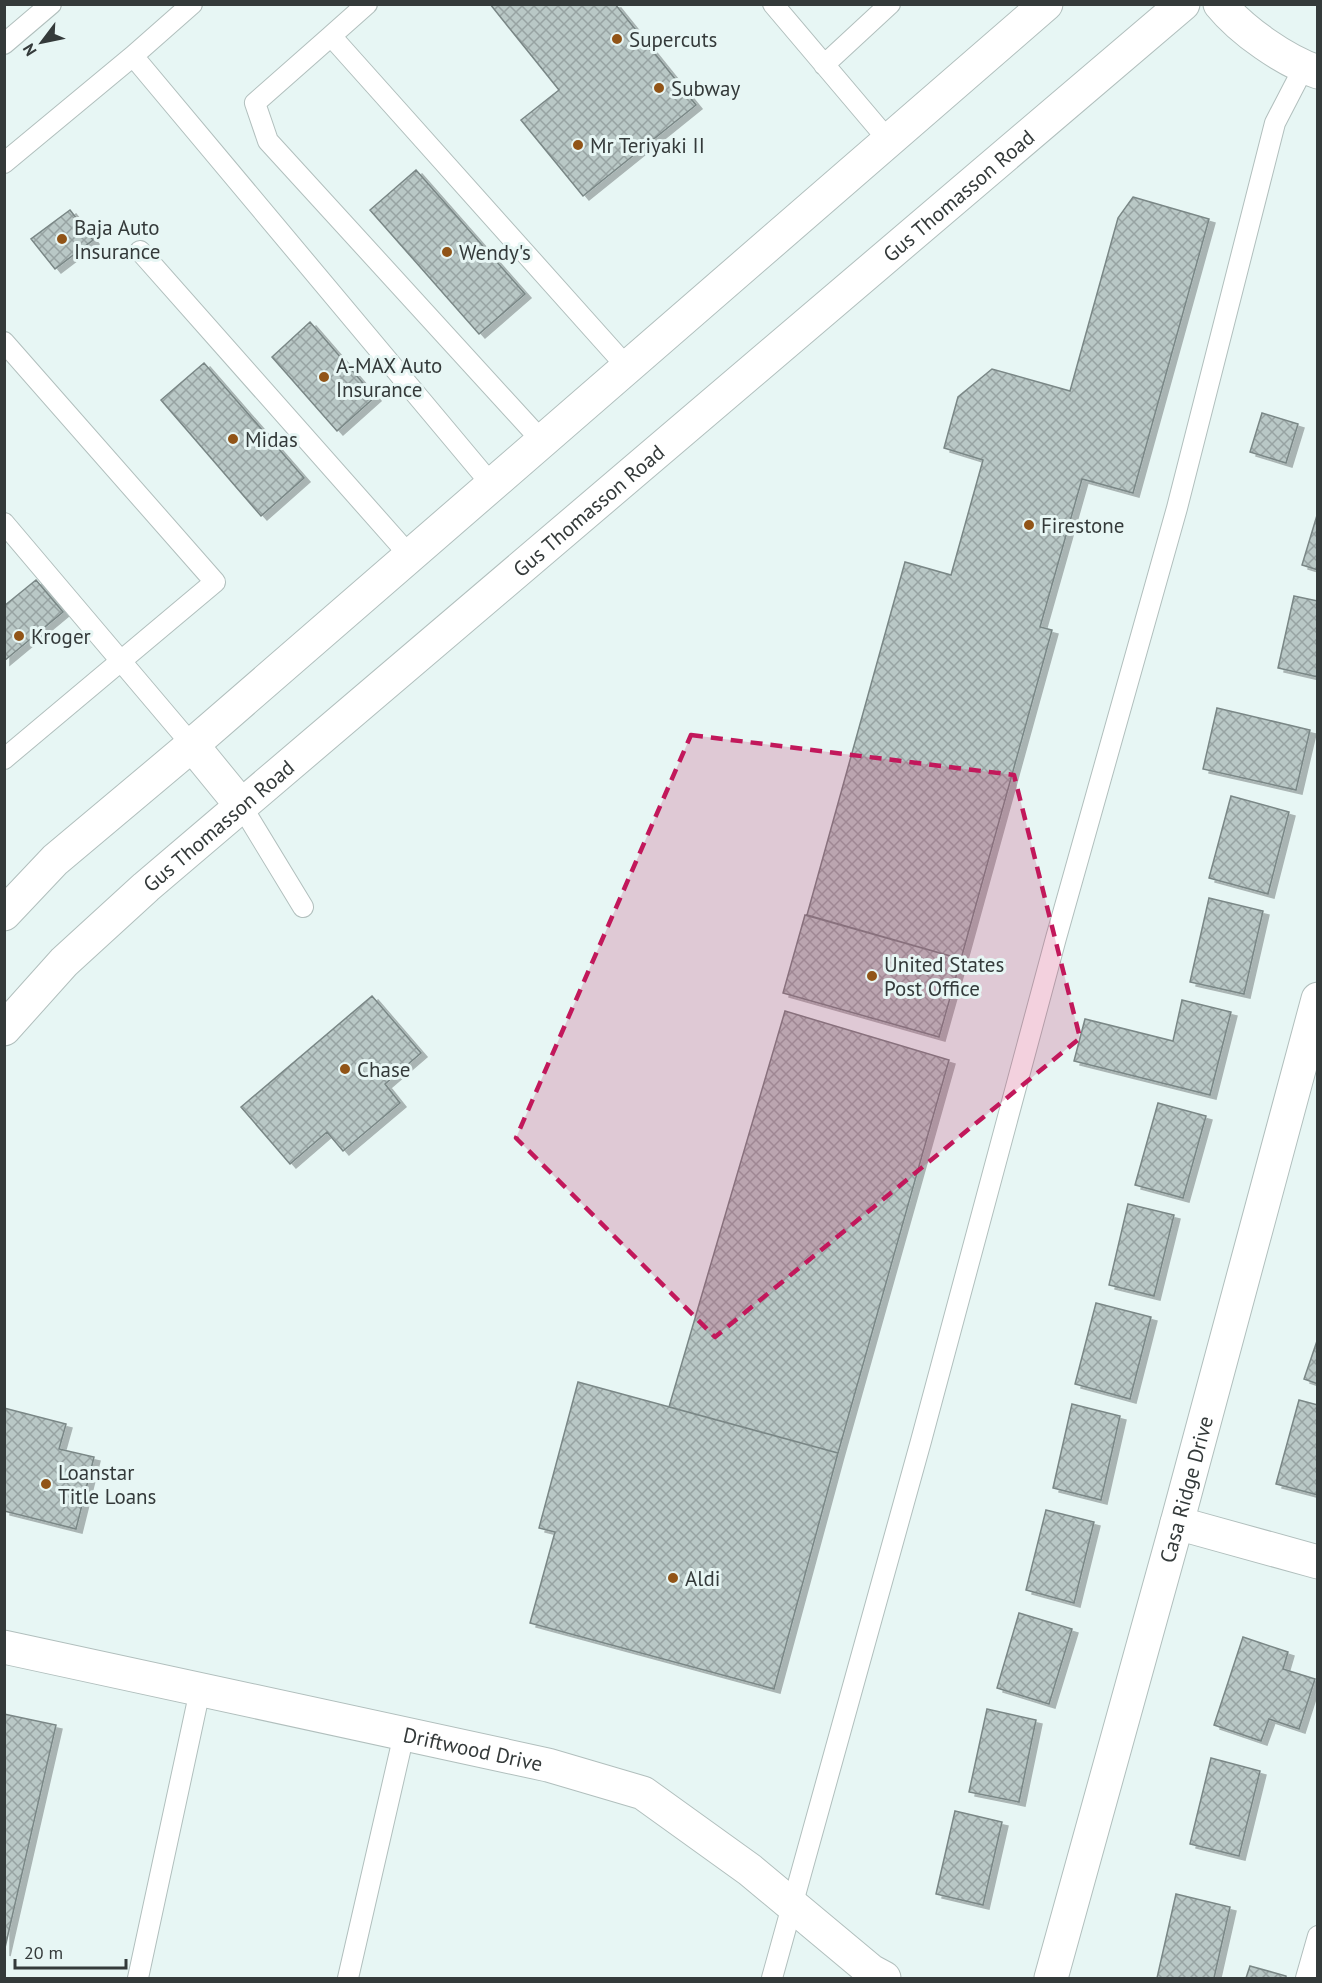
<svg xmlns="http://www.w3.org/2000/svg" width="1322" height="1983" font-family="'PT Sans',sans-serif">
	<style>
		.building { fill: url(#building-cross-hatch); stroke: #7a8786; stroke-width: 1.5; filter: url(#shadow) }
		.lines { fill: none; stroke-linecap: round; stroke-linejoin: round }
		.lane-casing { stroke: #b1bfbd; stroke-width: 22 }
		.street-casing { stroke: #b1bfbd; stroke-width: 35 }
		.secondary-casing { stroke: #b1bfbd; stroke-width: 35 }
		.lane { stroke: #fff; stroke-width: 20 }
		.street { stroke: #fff; stroke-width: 33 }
		.secondary { stroke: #fff; stroke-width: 33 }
		.marked { fill: #c2185b; fill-opacity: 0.2; stroke: #c2185b; stroke-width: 4.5; stroke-dasharray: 12 8; stroke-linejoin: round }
		.poi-dot { fill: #915417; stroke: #e7f6f4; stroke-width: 2 }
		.labels { text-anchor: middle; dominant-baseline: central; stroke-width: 6; stroke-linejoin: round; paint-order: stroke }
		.poi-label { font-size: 21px; fill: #343a3a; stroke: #e7f6f4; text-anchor: start }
		.street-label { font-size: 21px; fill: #343a3a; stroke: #e7f6f4 }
	</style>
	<defs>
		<pattern id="building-cross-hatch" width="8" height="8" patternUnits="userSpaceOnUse" patternTransform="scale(1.5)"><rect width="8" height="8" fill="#b9c8c6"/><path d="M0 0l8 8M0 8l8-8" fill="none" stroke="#97a3a2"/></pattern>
		<filter id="shadow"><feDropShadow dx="6" dy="4" stdDeviation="0" flood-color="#0004"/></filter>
	</defs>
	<rect width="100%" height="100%" fill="#e7f6f4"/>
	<path class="building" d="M490,4H615L696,105L583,196L521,120L559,90Z
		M416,170L525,294L479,334L370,210Z
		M1133,197L1209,219L1133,493L1082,479L1040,627L1052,630L961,959L807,915L905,562L951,575L983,460L944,448L958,397L992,369L1070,391L1118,218Z
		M70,210L93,240L55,269L31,239Z
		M310,322L375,397L337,431L272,357Z
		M204,363L304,478L261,516L161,400Z
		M1262,413L1298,424L1286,463L1250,452Z
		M1318,512V570L1302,565Z
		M36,580L63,612L4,661V606Z
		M1294,596L1318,601V677L1278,668Z
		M1217,708L1310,730L1296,790L1203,769Z
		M1231,796L1289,812L1268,894L1209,878Z
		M1209,898L1263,911L1244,994L1190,982Z
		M805,915L961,959L939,1037L783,993Z
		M372,996L421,1053L385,1084L400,1103L343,1151L327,1132L290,1164L241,1107Z
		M1182,1000L1231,1012L1210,1095L1074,1061L1085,1019L1173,1041Z
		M785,1011L949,1060L838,1453L669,1407Z
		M1158,1103L1206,1116L1183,1198L1135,1185Z
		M1128,1204L1174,1215L1154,1296L1109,1285Z
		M1096,1303L1151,1317L1130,1399L1075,1384Z
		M1318,1338V1384L1304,1379Z
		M578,1382L838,1453L774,1689L530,1623L555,1532L539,1528Z
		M1299,1400L1318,1405V1495L1276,1484Z
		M1072,1404L1120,1416L1101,1500L1053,1488Z
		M4,1408L66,1424L59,1449L94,1457L76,1529L4,1511Z
		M1046,1510L1094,1522L1074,1603L1026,1590Z
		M1019,1613L1072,1629L1049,1704L997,1688Z
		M1243,1637L1288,1652L1283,1669L1315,1679L1299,1729L1269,1719L1261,1741L1214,1725Z
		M987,1709L1036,1720L1019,1802L969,1792Z
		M4,1714L56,1725L4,1952Z
		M1211,1758L1260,1771L1239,1856L1190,1844Z
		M955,1811L1002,1822L983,1905L936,1894Z
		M1176,1894L1230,1907L1214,1978H1157Z
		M1250,1966L1286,1976V1978H1246Z"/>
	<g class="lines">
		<defs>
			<path id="lane" d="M773,4L889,141
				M331,36L367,4
				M4,44L51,4
				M133,56L492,485
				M824,65L890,4
				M4,163L133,56L192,4
				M140,251L410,556
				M4,342L215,582L4,759
				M542,441L268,141L255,103L331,36L627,367
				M4,523L192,745
				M241,805L303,907
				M138,1978L200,1690
				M348,1978L404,1734
				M772,1978L921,1441L1056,938L1177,508L1275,123L1304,67
				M1306,1978L1318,1936"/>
			<g id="street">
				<path d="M1177,1523L1318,1562"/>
				<path id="s1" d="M4,1647L548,1765L643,1793L750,1870L871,1971L884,1978"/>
			</g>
			<g id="secondary">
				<path d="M1220,4C1242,31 1285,61 1318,72"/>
				<path d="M192,745L241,805"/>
				<path d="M4,914L55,860L192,745L1046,4"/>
				<path id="s2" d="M4,1029L64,962L146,887L1183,4"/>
				<path id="s3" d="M1051,1978L1177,1523L1318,999"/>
			</g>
		</defs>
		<use href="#lane" class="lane-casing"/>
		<use href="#street" class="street-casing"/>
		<use href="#secondary" class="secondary-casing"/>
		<use href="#lane" class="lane"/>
		<use href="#street" class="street"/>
		<use href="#secondary" class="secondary"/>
	</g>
	<path class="marked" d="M691,735L1014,775L1080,1038L715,1337L516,1138Z"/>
	<g class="poi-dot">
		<circle cx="617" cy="39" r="6"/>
		<circle cx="659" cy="88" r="6"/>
		<circle cx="578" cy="145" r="6"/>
		<circle cx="62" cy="239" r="6"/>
		<circle cx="447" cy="252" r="6"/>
		<circle cx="324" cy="377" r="6"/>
		<circle cx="233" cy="439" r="6"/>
		<circle cx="1029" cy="525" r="6"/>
		<circle cx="19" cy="636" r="6"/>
		<circle cx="872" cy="976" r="6"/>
		<circle cx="345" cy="1069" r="6"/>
		<circle cx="46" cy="1484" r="6"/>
		<circle cx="673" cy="1578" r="6"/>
	</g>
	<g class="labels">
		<g class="poi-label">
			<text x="629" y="39">Supercuts</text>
			<text x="671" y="88">Subway</text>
			<text x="590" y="145">Mr Teriyaki II</text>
			<text x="74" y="227">Baja Auto<tspan x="74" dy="24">Insurance</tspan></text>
			<text x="459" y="252">Wendy's</text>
			<text x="336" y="365">A-MAX Auto<tspan x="336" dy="24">Insurance</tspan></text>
			<text x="245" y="439">Midas</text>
			<text x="1041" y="525">Firestone</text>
			<text x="31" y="636">Kroger</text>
			<text x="884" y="964">United States<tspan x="884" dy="24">Post Office</tspan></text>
			<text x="357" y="1069">Chase</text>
			<text x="58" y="1472">Loanstar<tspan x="58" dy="24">Title Loans</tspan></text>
			<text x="685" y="1578">Aldi</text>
		</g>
		<g class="street-label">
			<text stroke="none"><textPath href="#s2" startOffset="1268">Gus Thomasson Road</textPath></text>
			<text stroke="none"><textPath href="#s2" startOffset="782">Gus Thomasson Road</textPath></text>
			<text stroke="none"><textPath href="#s2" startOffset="296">Gus Thomasson Road</textPath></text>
			<text stroke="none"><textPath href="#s3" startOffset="507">Casa Ridge Drive</textPath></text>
			<text stroke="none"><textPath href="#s1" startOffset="480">Driftwood Drive</textPath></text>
		</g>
	</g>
	<rect width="1322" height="1983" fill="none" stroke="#343a3a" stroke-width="12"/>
	<g transform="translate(42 42) rotate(238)" stroke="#e7f6f4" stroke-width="4.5" paint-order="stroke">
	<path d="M0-4.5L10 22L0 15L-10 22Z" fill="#343a3a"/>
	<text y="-9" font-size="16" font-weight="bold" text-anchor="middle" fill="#343a3a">N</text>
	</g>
	<path d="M15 1959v9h111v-9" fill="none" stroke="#343a3a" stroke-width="3"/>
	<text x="24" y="1959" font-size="18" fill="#343a3a" stroke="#e7f6f4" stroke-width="4.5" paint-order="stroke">20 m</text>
</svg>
